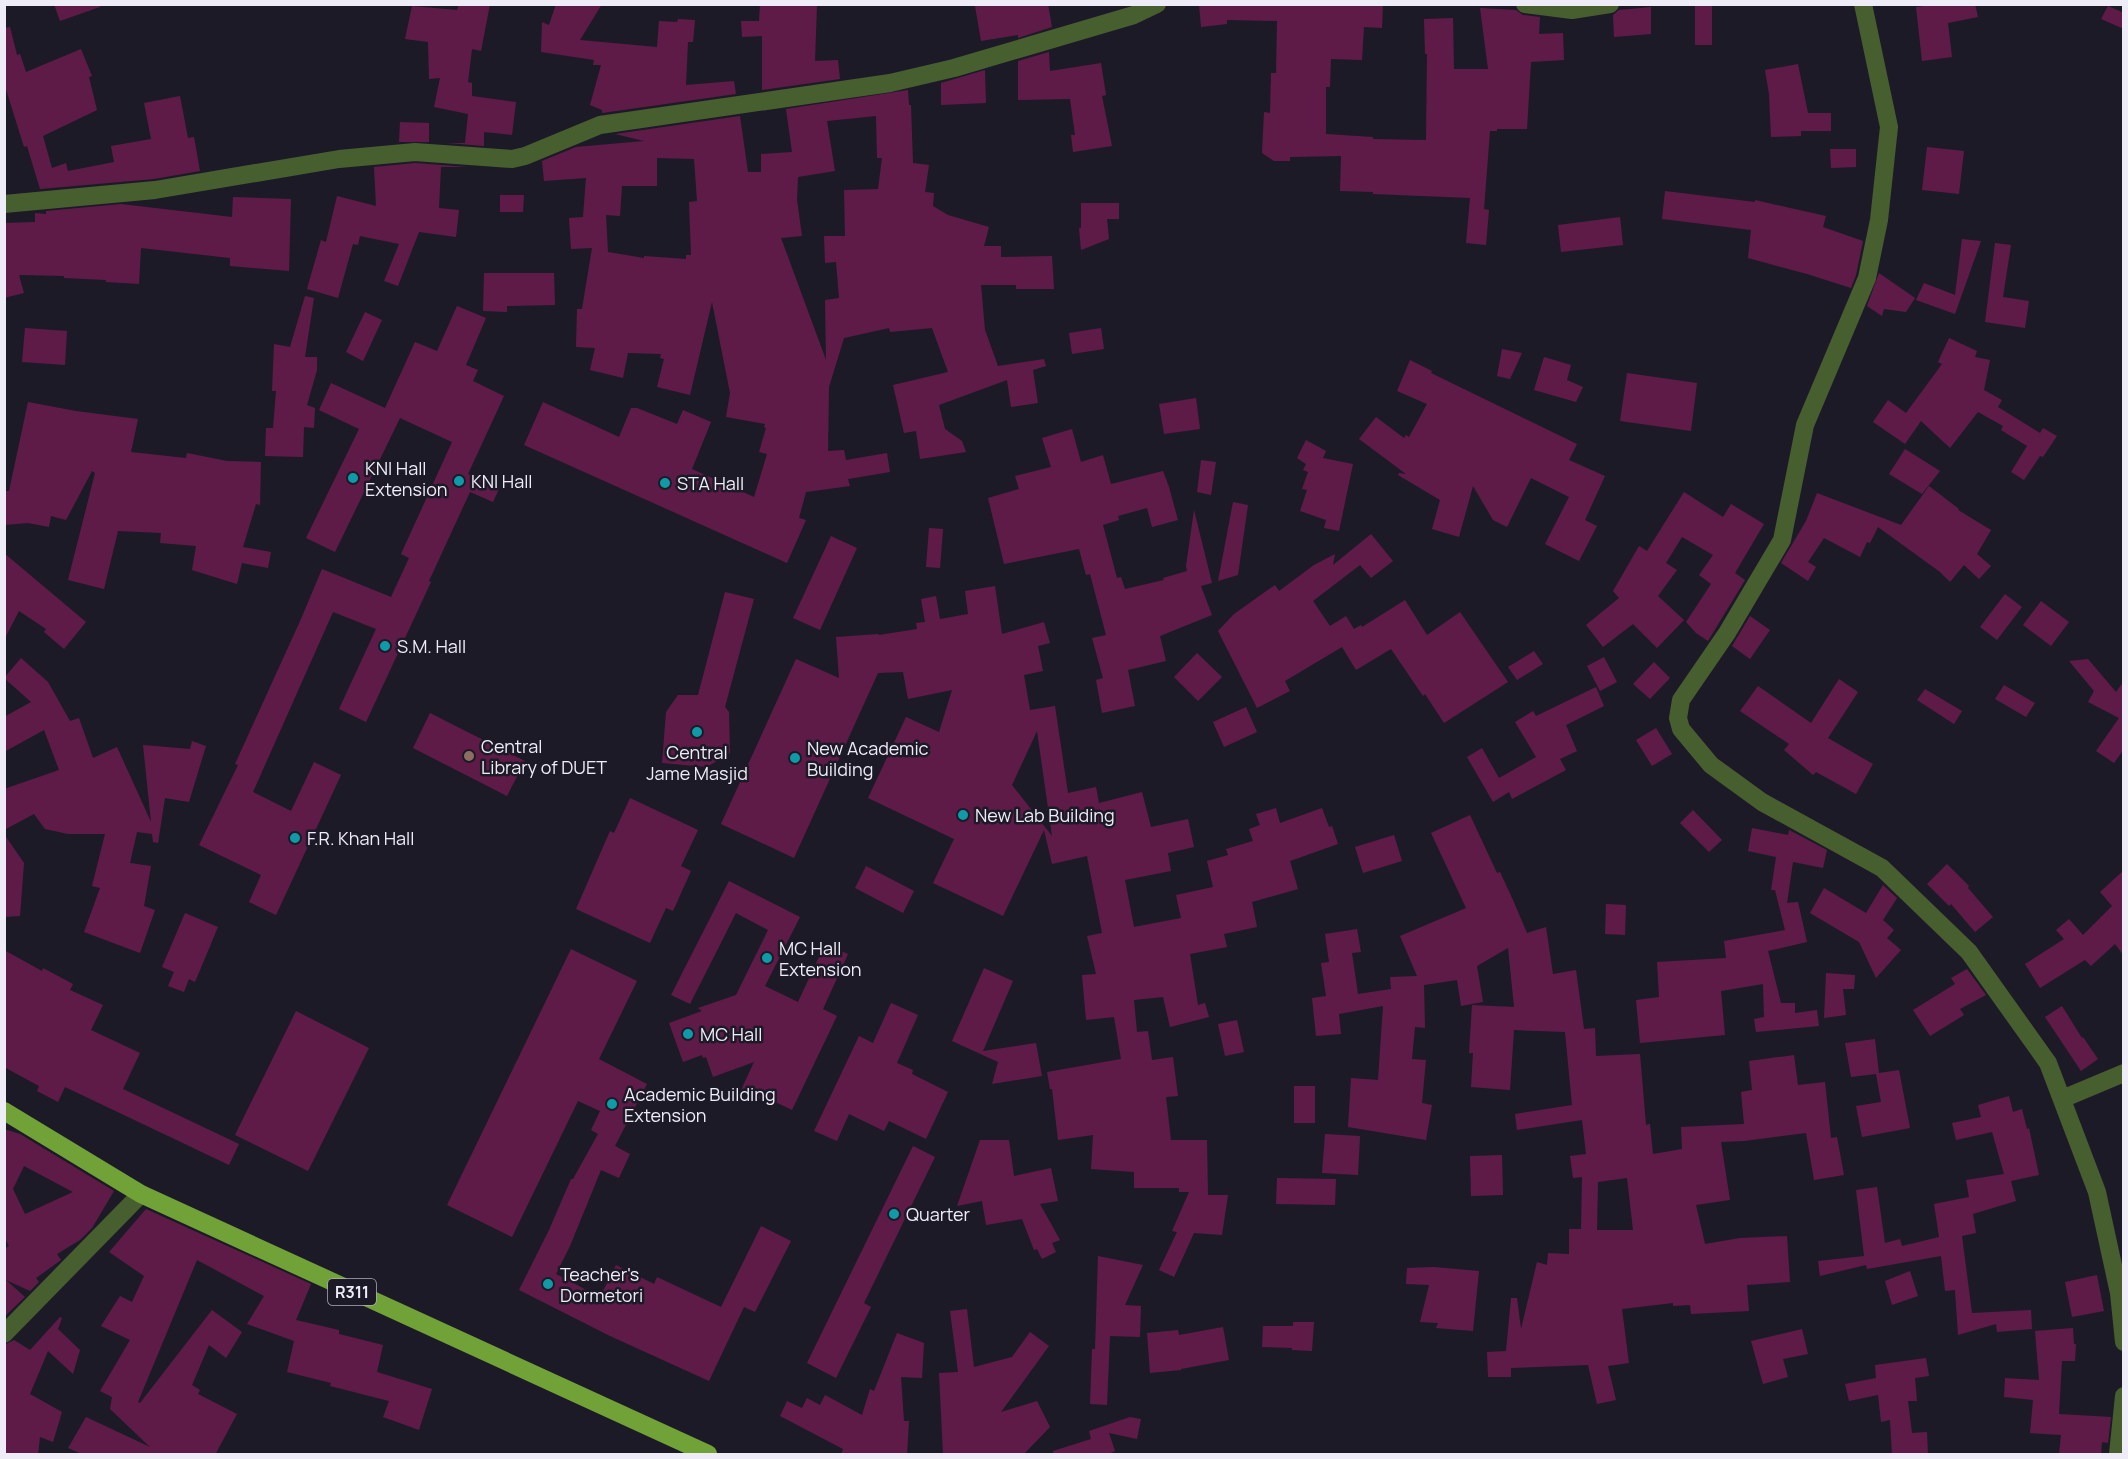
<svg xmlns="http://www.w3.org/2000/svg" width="2128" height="1459" font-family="Manrope,sans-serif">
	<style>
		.building { fill: #5f1b48; fill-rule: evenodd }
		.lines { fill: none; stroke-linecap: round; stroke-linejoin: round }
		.minor { stroke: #475f2f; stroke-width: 18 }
		.major { stroke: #71a238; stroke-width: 18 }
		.culture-dot { fill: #0f9aa8; stroke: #1d1a28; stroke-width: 2 }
		.education-dot { fill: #8d6e63; stroke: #1d1a28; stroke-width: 2 }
		.labels { text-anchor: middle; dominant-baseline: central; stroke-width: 5; stroke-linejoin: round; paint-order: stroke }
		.shield { fill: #1d1a28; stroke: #afadb8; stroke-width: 1.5 }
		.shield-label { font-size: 16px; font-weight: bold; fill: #eeecf6 }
		.poi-label { font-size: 18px; fill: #eeecf6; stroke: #1d1a28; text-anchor: start }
	</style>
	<rect width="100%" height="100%" fill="#1d1a28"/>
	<path class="building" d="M54,4H100V7L60,21Z
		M459,4H490L481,51L472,49L468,82L472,83V96L516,102L512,135L484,132V146L447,143H465L468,114L434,107L440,78L429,79L428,42L405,39L412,6L457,10Z
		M556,4H602L580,40L657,47L659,21L677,22L678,19L695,20L693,42H688L686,85L734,81L736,94L602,113V110L590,105L601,65H593L594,60L541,52L542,22L549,25Z
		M760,4L817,5L815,61L838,60L840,79L762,90V36L742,37L741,21H759Z
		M983,4H1048L1052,27L1018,38V35L981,41L975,6Z
		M1199,4H1383L1382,28L1364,27L1362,60L1331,59L1330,87H1326V134L1373,137V139L1426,140L1427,54H1425L1424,19L1453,18L1454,69H1488L1480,8L1516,10L1523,15L1540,17L1539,34L1563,33L1564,60L1531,62L1527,129H1497V131H1490L1484,209L1489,210L1486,245L1466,243L1470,198L1373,194V192L1340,191L1341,156L1290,157V161H1274L1262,153L1264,112L1270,113L1271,73H1276L1277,21L1227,20V24L1201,27Z
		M1695,4H1712V45H1695Z
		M1941,4H1975L1978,17L1948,23L1952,57L1922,61L1916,7Z
		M2108,6L2124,13V29L2101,19Z
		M1651,7V34L1614,37L1613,15L1619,10Z
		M10,27L17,55L20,54L26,72L81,49L92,76L89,77L97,110L43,136L52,168L66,163L68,171L114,162L111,146L151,139L144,103L180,96L188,138L194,137L200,171L154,179L40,189L27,146L24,147L4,83V28Z
		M1049,52L1050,71L1101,63L1106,95L1102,96L1112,146L1073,152L1071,135H1075L1070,99L1018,100V61Z
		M1798,64L1808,113H1831V131H1801V136L1771,137L1769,94L1765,70Z
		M985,70L986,103L941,105V83Z
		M908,90L909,105H911L913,163L929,165L925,192L934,193L933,206L948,215L989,227L984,246H1001V257L1052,256L1054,289H1016V285H981L985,330L998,366L1044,359L1046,366L1033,370L1038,403L1011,407L1007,380L939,405L945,429L962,441L966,452L920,459L916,431L904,433L893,385L948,372L932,328L890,332L889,328L844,338L829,387L828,451L844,450L846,460L887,453L890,472L848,479L850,486L806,492L799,518L806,520L787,563L524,445L543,402L619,437L631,408H637L677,424L683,410L711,422L692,469L754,497L767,454L759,452L766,428L764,427L765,424L726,417L730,393L712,302L690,395L657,387L664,359L660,358L661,354L628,353L623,378L590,370L595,348L576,347L577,309H582L592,248L571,249L569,218L583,217L586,178L544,181L542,161L576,147L644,141L615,134L740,116L748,172H761V154L792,152L786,109ZM876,116L877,158H882L878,189L844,190L845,236H824L825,263L836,262L839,298L825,300L826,360L781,238L802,236L797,200L798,177L835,171L827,121ZM657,158L694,159L697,201L689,202L691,255H686V259L644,256V258L608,252L606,215L620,216L622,186H657Z
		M400,122L429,123V142H399Z
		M1927,147L1964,151L1959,194L1922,190Z
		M1830,149H1856V167L1831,168Z
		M415,163L467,167H441L439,208L459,210L456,237L419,232L398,286L384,281L399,244L360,236L358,245L353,244L338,298L307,289L321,240L326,242L337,196L376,206L374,167Z
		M1665,191L1755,202V200L1826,216L1823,227L1863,241L1856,275L1851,288L1807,274L1748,258L1751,230L1662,219Z
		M500,195H524L523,212H500Z
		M233,197L291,199L289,271L230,266V258L141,248L139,284L106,282V280L64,278V276L19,275L24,293L4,298V223L35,222V213L46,214V211L121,204L232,217Z
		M1081,203H1119V219H1107L1109,239L1081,250L1079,228H1081Z
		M1620,217L1623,245L1561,252L1558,225Z
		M1962,239L1981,241L1955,314L1916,300L1924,283L1955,295Z
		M1995,243L2011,245L2003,297L2029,301L2025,328L1985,322Z
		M484,273H554L555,305L507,306V312L483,311Z
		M1879,273L1915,298L1906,312L1884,309L1882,316L1867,306Z
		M305,296L314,298L305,357H317V370L307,405L315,408L314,428L304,427L303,457L265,456L266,428H273L276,391H272L274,344L290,347Z
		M457,306L486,318L466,365L478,370L473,381L504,396L468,474L499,489L493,502L470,492L429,581L431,582L366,722L339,709L376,629L333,612L253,792L291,811L314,762L341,775L276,915L249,902L261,875L199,845L238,765L235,764L301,619L322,569L391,597L409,558L401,554L452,442L400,418L335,552L306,538L359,429L319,410L331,383L385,408L415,342L437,351Z
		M365,312L382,320L363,361L346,352Z
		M25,328L67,331L65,365L22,362Z
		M1101,328L1104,349L1072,354L1069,333Z
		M1949,338L1977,351L1975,357L1990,360L1984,390L2002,400L1998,407L2040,433L2043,428L2057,436L2043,457L2040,456L2024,480L2011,472L2027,446L2001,430L2003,426L1978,412L1950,448L1921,421L1905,444L1873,422L1888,400L1906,413L1942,364L1938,362Z
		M1502,349L1522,353L1510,379L1497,376Z
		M1544,357L1571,365L1567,380L1583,387L1576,402L1534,390Z
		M1410,360L1432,371L1431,373L1577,444L1569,460L1605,476L1585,520L1597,526L1579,561L1545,544L1569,497L1531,478L1507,527L1493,520L1473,486L1459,537L1432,529L1440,500L1398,475L1399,473L1406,474L1359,439L1376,417L1404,438L1406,435L1409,437L1427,404L1397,391Z
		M1627,373L1697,383L1691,431L1620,421Z
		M1196,398L1200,429L1164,434L1159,404Z
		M28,402L76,411L138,419L131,452L186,458L187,453L227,461L261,462L260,505L256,504L243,547L271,552L268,568L242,563L237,584L192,570L196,546L160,543L161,533L118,531L104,589L68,580L95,473L92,471L66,520L51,516L49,527L28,523L4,525V491H9Z
		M1072,429L1081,462L1103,455L1111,484L1163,471L1169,487L1178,520L1152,527L1147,508L1118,516L1119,520L1103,525L1117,578L1121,577L1125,589L1164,580L1163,578L1187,571L1186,566L1194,510L1212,583L1201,586L1212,615L1160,636L1166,661L1128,670L1135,706L1102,713L1096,680L1103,678L1092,638L1106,635L1090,574L1086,575L1079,549L1004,564L988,498L1019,489L1015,476L1051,467L1042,438Z
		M1306,440L1326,451L1323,458L1353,464L1339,531L1324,528L1326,520L1300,511L1307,490L1302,489L1308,472L1303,470L1306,464L1297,458Z
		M1905,449L1940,471L1922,494L1889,474Z
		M1201,460L1216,462L1211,495L1197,492Z
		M1929,486L1959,509L1958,510L1991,530L1977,554L1991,566L1979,579L1964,565L1950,582L1940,572L1878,527L1870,543L1867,542L1860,557L1824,538L1808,562L1816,567L1808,581L1781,563L1806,521L1817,493L1901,525Z
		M1684,492L1723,517L1731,504L1764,524L1735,573L1745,580L1708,641L1696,633L1686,622L1711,584L1699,575L1713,555L1682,537L1666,563L1677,570L1658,596L1684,620L1657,648L1633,624L1603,647L1586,625L1619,598L1613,591L1639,546L1647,551Z
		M1233,502L1248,505L1238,575L1218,581Z
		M929,528L943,529L940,568L926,567Z
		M1371,534L1393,561L1371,578L1360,565L1313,601L1330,626L1346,616L1354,629L1361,625L1362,627L1405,600L1427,635L1460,612L1508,682L1444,723L1425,694L1423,696L1391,649L1356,670L1342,647L1285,681L1290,691L1257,708L1218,631L1234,614L1275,585L1279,591L1314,565L1335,554L1333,565Z
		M831,536L857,548L820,630L793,618Z
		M4,553L86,622L64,649L44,632L46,629L19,611L4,640Z
		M995,586L1002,634L1044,622L1050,643L1038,646L1043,671L1024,675L1030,710L1055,706L1068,793L1096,787L1099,803L1142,792L1151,827L1188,819L1194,847L1168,853L1171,871L1125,880L1134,927L1181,918L1176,895L1213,887L1207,861L1228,855L1226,849L1253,841L1249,829L1260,825L1256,814L1276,808L1280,823L1322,808L1329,827L1332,826L1338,844L1290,861L1298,889L1252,902L1257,927L1224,934L1227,947L1190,954L1198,1005L1205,1003L1209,1017L1170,1027L1163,997L1134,1000L1137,1032L1148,1031L1152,1060L1173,1057L1178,1096L1166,1097L1171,1140H1207L1208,1195H1228L1222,1235L1194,1233L1174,1277L1159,1270L1177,1232L1172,1231L1189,1192H1179V1188H1134V1172L1091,1169L1093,1135L1058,1140L1052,1089H1050L1047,1072L1121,1059L1114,1017L1086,1020L1082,975L1096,974L1087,936L1102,933L1087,856L1052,864L1044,830L1003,916L933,883L954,839L868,798L906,717L939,732L952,690L908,699L903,672L878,673L794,858L721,824L796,659L839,678L836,637L878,634L879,635L917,629L916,623L925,622L921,599L936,596L940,619L968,614L965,591ZM1037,731L1052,836L1012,785Z
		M725,592L754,599L725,707L729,712L730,753L707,767L662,763L666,712L678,695H698Z
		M2005,594L2022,607L1997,640L1980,627Z
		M2041,601L2069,622L2051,646L2023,625Z
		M1750,616L1770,630L1750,659L1732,646Z
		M1534,651L1543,664L1517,680L1508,667Z
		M1197,653L1222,677L1198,701L1174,677Z
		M1604,657L1617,682L1600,691L1587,666Z
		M21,658L48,682L70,721L79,718L93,758L117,747L151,822L143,745L190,749L192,741L206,746L189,802L165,798L158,843L153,842L152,834L137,832L130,863L151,866L144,906L155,910L140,953L84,932L100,888L92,886L105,834H68L45,829L34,814L4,830V789L59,770L44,730L4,752V717L31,702L4,678Z
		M2088,659L2116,692L2124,681V749L2114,763L2096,751L2119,718L2088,702L2094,691L2069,661Z
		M1654,662L1670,678L1650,699L1633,684Z
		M1839,679L1858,692L1828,738L1873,764L1856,794L1816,772L1813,775L1784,750L1789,744L1740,711L1758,686L1811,723Z
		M2004,685L2035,703L2026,717L1995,699Z
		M1596,687L1604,706L1566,725L1577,751L1560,759L1566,770L1512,799L1509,792L1493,802L1467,757L1482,748L1499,778L1536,757L1515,722L1533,711L1536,716Z
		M1925,689L1962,711L1954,724L1917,700Z
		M1246,707L1257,732L1224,747L1213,722Z
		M430,713L525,761L507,796L413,748Z
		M1656,728L1672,754L1652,766L1636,740Z
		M630,798L698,830L681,866L691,871L673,911L666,908L650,943L576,909L610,831L614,833Z
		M1693,810L1722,840L1709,852L1680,823Z
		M1470,815L1497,873L1500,872L1513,900L1527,933L1546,927L1553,974L1576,970L1584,1029L1595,1028L1596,1056L1640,1054L1646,1125L1650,1124L1653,1154L1682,1149L1681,1127L1744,1124L1741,1092L1752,1090L1749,1061L1794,1055L1798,1085L1825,1082L1831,1138L1837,1137L1844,1175L1814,1180L1806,1133L1744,1141L1721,1142L1730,1200L1696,1205L1705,1244L1740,1238L1787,1236L1790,1282L1747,1285L1749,1311L1691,1314L1690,1305L1673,1306V1303L1622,1309L1629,1363L1608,1366L1616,1400L1597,1404L1588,1365L1511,1368V1377H1488L1487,1352L1506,1351L1511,1298H1517L1521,1329L1537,1262L1547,1265L1548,1253L1569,1254V1229H1581L1582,1177L1573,1178L1570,1156L1586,1154L1582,1120L1517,1130L1515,1114L1572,1105L1565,1032L1514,1030L1510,1090L1471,1087L1473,1053H1469L1472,1005L1514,1007L1508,948L1477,966L1483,1002L1461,1006L1457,980L1424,985L1425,1028L1415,1027L1412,1059L1426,1060L1422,1103L1432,1105L1426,1140L1348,1127L1351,1078L1378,1080L1383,1006L1339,1014L1341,1034L1316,1036L1312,998L1326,996L1321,963L1329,962L1325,934L1357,929L1361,952L1352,953L1358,994L1391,989L1390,977L1417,976L1400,936L1466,908L1431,833ZM1627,1178L1633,1230H1597L1598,1182Z
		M1752,828L1788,835L1789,830L1827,850L1823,868L1793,862L1787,903L1798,902L1807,942L1768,951L1781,1003H1795V1013L1817,1010L1819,1026L1756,1032L1754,1019L1764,1017L1763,984L1721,991L1725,1035L1640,1043L1636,1000L1659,997L1657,962L1726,958L1724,941L1785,930L1775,890H1771L1776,857L1748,851Z
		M4,834L24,863L20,916L4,917Z
		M1394,835L1402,861L1363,873L1355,847Z
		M1947,864L1969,886L1968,888L1993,917L1975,932L1951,904L1949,906L1927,884Z
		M866,866L914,891L903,913L855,888Z
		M2124,870V956L2115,944L2091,966L2085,960L2040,988L2025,964L2064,939L2056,930L2069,919L2083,935L2112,906L2100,892Z
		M729,881L800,917L765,986L798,1002L825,944L848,954L823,1009L837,1016L792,1110L765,1097L764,1101L741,1090L754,1062L713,1077L706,1057L703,1058L702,1055L683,1062L669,1023L702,1011L698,1008L736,995L768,930L736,913L690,1004L671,995Z
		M1883,885L1897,898L1883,920L1894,930L1887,938L1901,950L1876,978L1859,942L1810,913L1824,888L1866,913Z
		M1606,904L1626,905L1625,935L1605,934Z
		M185,913L218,927L195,982L189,979L184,992L168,986L174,972L162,967Z
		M571,949L637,981L599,1059L647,1084L615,1146L630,1154L619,1178L601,1170L570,1246L556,1274L600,1297L616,1265L654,1284L657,1277L721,1307L761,1226L791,1241L755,1312L744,1307L709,1381L610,1336L519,1290L549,1230L571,1179H573L598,1134L591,1130L600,1111L578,1101L512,1237L447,1205Z
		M4,950L42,971L43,968L73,984L70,990L103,1005L91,1030L140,1053L123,1089L239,1144L229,1165L65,1087L58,1102L37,1091L39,1086L4,1067Z
		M984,968L1013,981L983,1051L1036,1043L1042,1076L992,1084L998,1062L952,1041Z
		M1967,969L1986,995L1960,1009L1964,1015L1930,1036L1913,1010L1955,984L1951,978Z
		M1826,973L1855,975L1854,989H1843L1846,1015L1824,1018Z
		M891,1003L918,1015L897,1063L913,1070L912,1074L948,1092L926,1139L889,1121L884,1131L849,1114L837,1141L814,1131L859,1036L873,1043Z
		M2062,1006L2082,1038L2083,1037L2098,1059L2081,1071L2045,1017Z
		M296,1011L369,1048L308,1171L235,1135Z
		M1237,1020L1244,1052L1225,1056L1218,1024Z
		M1875,1039L1879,1073L1899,1070L1910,1128L1862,1137L1856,1106L1881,1102L1876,1074L1851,1077L1845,1043Z
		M1294,1086H1315V1123H1294Z
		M2009,1096L2013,1112L2022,1109L2027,1129L2029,1128L2039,1175L2011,1181L2016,1201L1973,1214L1976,1233L1962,1236L1972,1313L2031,1310L2032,1329L1997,1332L1996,1324L1958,1335L1955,1290L1945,1291L1941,1256L1867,1269L1866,1265L1820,1276L1818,1261L1864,1256L1856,1190L1877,1187L1885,1243L1900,1239L1902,1246L1939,1237L1934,1204L1969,1197L1966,1180L2004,1174L1992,1132L1956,1140L1952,1123L1981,1117L1978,1105Z
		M4,1129L20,1134L114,1191L92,1228L80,1240L57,1254L61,1260L36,1278L39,1282L30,1291L6,1280L25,1297L4,1317V1249L9,1246L4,1236ZM24,1166L73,1192L25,1214L13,1189Z
		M1325,1134L1360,1136L1358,1175L1322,1173Z
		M980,1140H1009L1014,1176L1051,1168L1058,1201L1040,1204L1060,1240L1052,1243L1056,1252L1042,1259L1037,1249L1034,1250L1022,1219L986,1225L982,1201L957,1206Z
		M913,1146L935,1157L864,1303L871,1307L836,1378L807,1363Z
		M1502,1155L1503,1195L1471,1196L1470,1156Z
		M1277,1178L1336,1179L1335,1205L1276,1204Z
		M146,1209L311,1284L296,1320L339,1330V1334L383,1345L377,1372L432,1389L419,1430L383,1417L389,1401L330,1386L331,1383L287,1372L294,1341L247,1324L264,1296L197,1260L138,1402L140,1403L212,1310L242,1332L226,1358L209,1345L192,1385L200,1390L198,1394L237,1414L215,1455H84L68,1448L86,1417L150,1447L110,1409L112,1397L100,1391L130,1340L101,1326L120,1296L132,1302L144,1276L109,1252Z
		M1098,1256L1143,1265L1125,1305L1141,1306L1140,1337L1110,1336L1107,1405L1090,1404L1092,1349H1095Z
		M1434,1267L1479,1271L1473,1331L1436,1328L1438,1323L1420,1322L1429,1285L1406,1284L1407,1268Z
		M1910,1271L1918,1296L1892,1305L1885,1281Z
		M2097,1275L2104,1311L2072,1317L2065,1282Z
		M967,1309L974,1367L1012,1357L1030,1332L1049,1346L1001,1412L1037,1401L1050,1427L1023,1455H943L939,1373L958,1372L950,1311Z
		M60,1317L62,1318L58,1329L80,1350L73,1374L48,1351L30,1394L62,1412L53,1442L40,1437L38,1455H4V1345L14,1340L30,1350Z
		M1293,1322H1314L1312,1351L1292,1350V1348L1262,1347L1263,1326H1293Z
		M1223,1327L1229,1360L1181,1369V1370L1150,1373L1147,1333L1178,1330L1179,1335Z
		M2073,1328L2074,1344H2076L2075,1361H2062L2059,1414L2111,1417L2108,1443L2102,1442L2101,1455H2059L2061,1435L2030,1433L2033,1400L2004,1397L2005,1378L2039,1380L2035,1331Z
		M1802,1329L1808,1354L1783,1359L1788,1377L1763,1384L1751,1341Z
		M897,1333L924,1343L922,1378L901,1377L904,1421H909L907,1455H841L843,1449L780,1416L787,1401L802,1408L807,1398L820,1405L825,1395L862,1415L870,1389L874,1391Z
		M1926,1358L1929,1376L1915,1378L1917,1401H1908L1912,1433L1927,1432L1928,1455H1892L1890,1420L1881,1422L1878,1395L1849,1401L1845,1384L1876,1378L1875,1365Z
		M1130,1417L1141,1419L1137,1439L1109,1433L1115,1451L1106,1455H1054L1053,1451L1091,1439L1089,1431Z"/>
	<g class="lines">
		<path class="minor" d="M1525,4L1572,10L1610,4
			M1863,4L1889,127L1879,220L1867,278L1805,425L1782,540L1727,633L1681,700L1678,718L1681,729L1711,765L1762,802L1882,868L1969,952L2048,1063L2097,1192L2119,1293L2124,1342
			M4,204L155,190L339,159L415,152L512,159L525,156L600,125L890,83L954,68L1134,15L1157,4
			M2062,1099L2124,1073
			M4,1334L141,1194
			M2118,1454L2124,1396"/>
		<path class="major" d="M4,1111L141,1194L708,1454"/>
	</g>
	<g class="culture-dot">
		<circle cx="353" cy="478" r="6"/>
		<circle cx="459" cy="481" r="6"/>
		<circle cx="665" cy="483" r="6"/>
		<circle cx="385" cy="646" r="6"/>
		<circle cx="697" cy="732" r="6"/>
		<circle cx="795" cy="758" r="6"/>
		<circle cx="963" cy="815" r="6"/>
		<circle cx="295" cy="838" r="6"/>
		<circle cx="767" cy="958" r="6"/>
		<circle cx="688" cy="1034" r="6"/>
		<circle cx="612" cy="1104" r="6"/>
		<circle cx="894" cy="1214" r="6"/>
		<circle cx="548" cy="1284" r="6"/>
	</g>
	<circle class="education-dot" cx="469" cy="756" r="6"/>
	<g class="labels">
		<rect class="shield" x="328" y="1279" width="48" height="26" rx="4.5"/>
		<g class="shield-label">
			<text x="352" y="1292">R311</text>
		</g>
		<g class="poi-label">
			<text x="365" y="468">KNI Hall<tspan x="365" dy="21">Extension</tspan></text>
			<text x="471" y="481">KNI Hall</text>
			<text x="677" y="483">STA Hall</text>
			<text x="397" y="646">S.M. Hall</text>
			<text x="481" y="746">Central<tspan x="481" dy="21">Library of DUET</tspan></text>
			<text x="807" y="748">New Academic<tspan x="807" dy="21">Building</tspan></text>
			<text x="697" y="752" text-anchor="middle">Central<tspan x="697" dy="21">Jame Masjid</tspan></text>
			<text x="975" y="815">New Lab Building</text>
			<text x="307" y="838">F.R. Khan Hall</text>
			<text x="779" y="948">MC Hall<tspan x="779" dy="21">Extension</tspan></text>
			<text x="700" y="1034">MC Hall</text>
			<text x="624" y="1094">Academic Building<tspan x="624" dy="21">Extension</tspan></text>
			<text x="906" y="1214">Quarter</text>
			<text x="560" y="1274">Teacher's<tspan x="560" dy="21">Dormetori</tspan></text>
		</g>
	</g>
	<rect width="2128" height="1459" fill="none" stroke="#eeecf6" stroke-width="12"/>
</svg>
